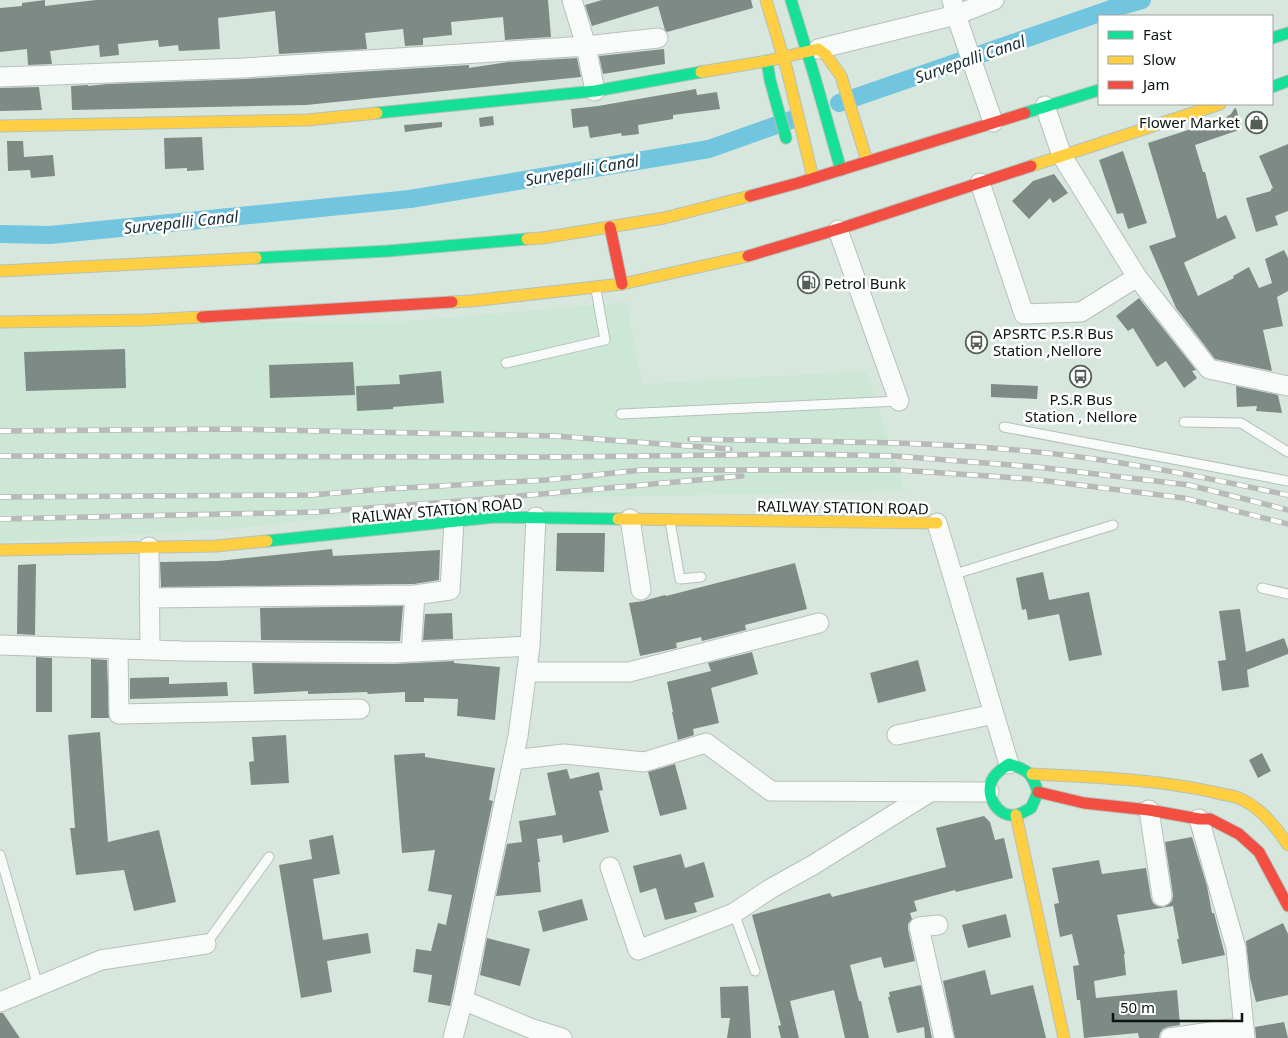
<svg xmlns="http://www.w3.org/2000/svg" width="1288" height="1038" font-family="'Noto Sans',sans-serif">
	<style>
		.built { fill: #cde7d6 }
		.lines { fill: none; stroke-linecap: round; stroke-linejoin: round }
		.canal { stroke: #71c5de; stroke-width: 18 }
		.building { fill: #7e8a86 }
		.lane-casing { stroke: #b5c1b9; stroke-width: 11 }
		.street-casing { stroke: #b5c1b9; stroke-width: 21 }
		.fast-casing { stroke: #b5c1b9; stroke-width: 13 }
		.slow-casing { stroke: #b5c1b9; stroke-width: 13 }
		.jam-casing { stroke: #b5c1b9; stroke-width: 13 }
		.lane { stroke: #f9fbfa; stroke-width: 9 }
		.street { stroke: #f9fbfa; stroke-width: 19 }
		.fast { stroke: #16e098; stroke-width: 11 }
		.slow { stroke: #ffcf43; stroke-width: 11 }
		.jam { stroke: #f24e42; stroke-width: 11 }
		.rail-casing { stroke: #b7bab8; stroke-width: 5.5 }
		.rail { stroke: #fff; stroke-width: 4; stroke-dasharray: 11; stroke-linecap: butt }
		.labels { text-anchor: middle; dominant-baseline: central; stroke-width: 5; stroke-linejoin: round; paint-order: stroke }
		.poi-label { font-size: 15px; fill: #0c150f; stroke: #fff; text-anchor: start }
		.street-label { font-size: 15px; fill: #0c150f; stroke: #fff }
		.water-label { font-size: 16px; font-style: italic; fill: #192d35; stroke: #fff }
	</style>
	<rect width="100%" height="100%" fill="#d8e7dd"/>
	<path class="built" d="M627,302L642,384L866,371L905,491L484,499L231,529L0,542V322L412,321Z"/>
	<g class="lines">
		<path class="canal" d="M839,103L1114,8L1142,0
			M0,234L50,235L410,199L709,149L791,120"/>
	</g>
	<path class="building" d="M45,0V6L96,0H548L551,37L505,40L503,17L451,22L452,35L423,38V45L405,46L403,29L365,33L367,49L279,54L275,11L218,18L220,49L179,51L178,45L159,47L158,40L118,44L119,55L100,57L99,45L50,51L52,64L28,65L27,49L0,52V8L22,6V3Z
		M602,0H751L753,8L667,32L665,30L658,6L592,26L585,5Z
		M664,49L665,64L603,74L599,56Z
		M577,58L581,77L306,105L72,110L71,86L88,85V86L107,84L244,79L469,65V68L508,62Z
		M39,87L42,110L0,111V88Z
		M696,89L697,95L717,92L720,109L673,115V119L638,125L639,134L622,136L621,133L590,138L588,126L573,128L571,109L598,106Z
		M1236,108L1242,129L1195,145L1203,172H1205L1217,219L1226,215L1236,238L1185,262L1184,263L1198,296L1234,278L1233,276L1249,267L1259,288L1272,283L1265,259L1284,250L1288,258V291L1277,297L1283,326L1263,330L1272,371L1215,359L1176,308L1149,246L1176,237L1148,143L1225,118L1231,114L1234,109Z
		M493,116L494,125L480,127L479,118Z
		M442,122V127L405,132L404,125Z
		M202,137L204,170L187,171V168L165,169L164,138Z
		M7,141H23L24,157L53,155L55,176L31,178L30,170L8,171Z
		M1288,144V211L1275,216L1278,225L1256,232L1246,198L1271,191V189L1273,188L1259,156Z
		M1123,151L1147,223L1128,229L1123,213L1117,214L1099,160Z
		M1054,174L1068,193L1053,203L1050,198L1029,219L1012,201L1033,181Z
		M1139,298L1196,370L1192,371L1197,378L1184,388L1166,361L1157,367L1133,328L1128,331L1116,316Z
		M125,349L126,388L26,391L24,352Z
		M353,362L355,395L270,398L269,365Z
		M441,371L444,403L393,407V409L357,411L356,386L400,384L399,375Z
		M991,384L1038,386L1037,399L991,397Z
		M1236,386L1278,395L1282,413L1256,411L1257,406L1237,407Z
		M557,533H605L604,572L556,571Z
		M332,549L333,556L440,550L439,580L414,584L161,587L160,562L218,561Z
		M795,563L807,609L745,625L746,630L702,641L701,637L676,643L677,648L640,656L629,603L643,601L665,595L666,596Z
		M36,564L35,635L17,634L18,565Z
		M1043,572L1049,600L1089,592L1102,655L1069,661L1059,614L1028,620L1026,609L1022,610L1016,578Z
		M403,606L400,641L261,640L260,608Z
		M1240,609L1246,652L1284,638L1288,649V654L1247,670L1249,687L1222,691L1218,661L1226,660L1219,611Z
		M452,613L453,639L423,640L425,614Z
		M752,652L758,674L711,688L719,723L693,729L694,735L678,740L672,712H673L667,682L711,671L708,663Z
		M36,657L52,658V712H36Z
		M91,659L107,660L109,718H91Z
		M918,660L926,691L878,703L870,673Z
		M454,661V663L500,667L495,720L457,716L458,699L424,698V702H405V692L368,694L367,692L308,694V691L254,694L252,663L393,664Z
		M169,677V684L227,682L228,696L130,699V678Z
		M100,732L108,842L159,830L176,902L134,911L124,870L76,875L70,828H75L68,735Z
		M286,735L289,783L251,785L249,762L254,761L252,737Z
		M425,753V757L495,768L489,800L493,801L492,805L450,1006L428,1002L432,975L413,972L416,949L431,951L438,923L446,925L452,895L428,891L435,850L402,853L394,755Z
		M1262,753L1271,771L1258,778L1249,760Z
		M675,764L687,809L660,816L648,772Z
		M567,769L570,779L599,772L603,790L599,791L609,832L563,843L562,835L537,839L540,862H538L541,892L496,896L507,844L522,842L519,821L556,815L547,773Z
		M984,816L990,822L995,840L1004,838L1013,878L956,892L955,890L914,901L917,911L910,913L912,919L908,924V929L915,961L884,968L881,957L850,965L859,1001H861L869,1038H845L834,990L790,1001L799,1038H781L778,1026L781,1025L752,915L830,893L832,897L946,867L936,828Z
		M333,835L340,874L313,879L323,940L368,933L371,953L327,961L332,992L301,998L279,865L312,859L309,840Z
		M1192,837L1207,886L1212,913H1214L1225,955L1182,964L1177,939H1179L1173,906L1117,915L1125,954H1124L1126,975L1094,981L1096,998L1177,990L1180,1025L1168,1027L1163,1029L1160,1033L1159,1038H1139L1138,1033L1084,1038L1080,1000H1077L1073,966L1079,965L1072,934L1060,937L1054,904L1059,903L1052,868L1099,860L1102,874L1146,868L1151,898L1153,903L1157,906L1164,907L1169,904L1172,901L1173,895L1165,842Z
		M681,854L685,868L704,862L714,897L694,903L697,912L665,920L656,888L640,893L633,866Z
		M582,899L588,920L543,932L538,911Z
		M1006,914L1011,937L968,948L962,925Z
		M1283,923L1288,934V995L1256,1002L1250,978L1246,941Z
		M487,938L530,949L520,986L480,975Z
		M985,970L991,995L1033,985L1046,1038H955L943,981Z
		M921,985L932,1038H925L924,1027L897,1033L888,997H890L889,992Z
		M748,986L751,1038H727L730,1018H721L720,987Z
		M0,1013H3L20,1038H0Z
		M1284,1022L1288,1038H1256L1255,1027Z"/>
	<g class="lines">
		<defs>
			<path id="lane" d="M506,363L605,340L596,290
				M621,414L899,401
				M1184,422L1241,423L1288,452
				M1004,427L1288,481
				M670,521L680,579L701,577
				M952,575L1113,525
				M1262,588L1288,594
				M0,855L38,986
				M734,913L755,971
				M206,944L269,857"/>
			<path id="street" d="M572,0L586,46L595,91
				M952,0L956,15L993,122
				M818,49L956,15L994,0
				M0,77L243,68L586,46L658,38
				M980,183L1024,314L1081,312L1137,277L1062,156L1045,106
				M838,230L899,401
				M1137,277L1209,369L1288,386
				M630,519L641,590
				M937,523L1009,764
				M149,547L150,650
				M149,598L415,595
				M0,645L182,651L393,653L530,646
				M118,649L119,714L360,709
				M411,652L415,595L450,590L454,521
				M526,672H629L819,623
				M897,735L994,714
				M513,760L564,754L644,762L706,743L771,791L989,792
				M1149,810L1162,896
				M1199,819L1236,948L1245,1038
				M610,867L638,950L734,913L770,889L813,865L930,792
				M938,925L919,927L944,1038
				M463,1000L530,1028L562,1038
				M0,1002L101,960L206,944
				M453,1038L463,1000L518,736L530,646L536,517
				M1170,1038L1244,1027"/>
			<path id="fast" d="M791,0L815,78L841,170
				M1272,38L1288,33
				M767,61L770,80L786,138
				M1272,87L1288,81
				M377,113L595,91L701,72
				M1025,113L1099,90
				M256,258L388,251L527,239
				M267,541L495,517L618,519
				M1009,764C1028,770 1032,773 1038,792L1031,808C1027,810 1021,814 1016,815C998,818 985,796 992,780C995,773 1003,768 1009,764Z"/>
			<path id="slow" d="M766,0L787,70L813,178
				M701,72L767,61L818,49L826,55L841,76L867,161
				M0,126L307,120L377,113
				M1031,166L1220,104
				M527,239L542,238L664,218L750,196
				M0,271L256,258
				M452,302L471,301L622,284L748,256
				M0,322L146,320L202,317
				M618,519L937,523
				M0,550L216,546L267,541
				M1032,774C1093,777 1154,779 1213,792C1223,795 1234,795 1243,800C1261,809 1277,828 1288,845
				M1016,815L1064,1038"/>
			<path id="jam" d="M750,196L798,183L1025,113
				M610,227L622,284
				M748,256L845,227L1031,166
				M202,317L452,302
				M1038,792L1084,803L1149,810L1199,819H1210L1239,834L1259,852L1288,906"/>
		</defs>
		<use href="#lane" class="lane-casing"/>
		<use href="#street" class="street-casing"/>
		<use href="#fast" class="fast-casing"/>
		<use href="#slow" class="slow-casing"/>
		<use href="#jam" class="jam-casing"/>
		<use href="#lane" class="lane"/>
		<use href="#street" class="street"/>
		<use href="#fast" class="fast"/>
		<use href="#slow" class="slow"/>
		<use href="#jam" class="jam"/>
		<defs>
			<path id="rail" d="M0,431L229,429L555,436L730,449
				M690,439C817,442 945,440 1072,456C1145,465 1216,480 1288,495
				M0,456L560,457L805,454L895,456L1037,467L1189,485L1288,510
				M0,497L311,495L384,489L546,480L642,470H899L1031,479L1184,498L1288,524
				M0,519L317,512L486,499L742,476"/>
		</defs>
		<use href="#rail" class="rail-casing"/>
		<use href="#rail" class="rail"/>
	</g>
	<defs>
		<symbol id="shop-ring" viewBox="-11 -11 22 22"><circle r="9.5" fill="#fff" stroke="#535e57" stroke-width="1.5"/><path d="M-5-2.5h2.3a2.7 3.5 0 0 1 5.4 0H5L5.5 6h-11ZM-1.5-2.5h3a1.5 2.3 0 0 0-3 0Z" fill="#535e57"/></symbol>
		<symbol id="fuel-ring" viewBox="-11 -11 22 22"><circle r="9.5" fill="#fff" stroke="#535e57" stroke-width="1.5"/><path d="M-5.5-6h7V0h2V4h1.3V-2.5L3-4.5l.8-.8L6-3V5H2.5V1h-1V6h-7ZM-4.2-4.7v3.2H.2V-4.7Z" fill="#535e57"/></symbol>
		<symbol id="bus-ring" viewBox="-11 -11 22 22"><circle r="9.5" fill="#fff" stroke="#535e57" stroke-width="1.5"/><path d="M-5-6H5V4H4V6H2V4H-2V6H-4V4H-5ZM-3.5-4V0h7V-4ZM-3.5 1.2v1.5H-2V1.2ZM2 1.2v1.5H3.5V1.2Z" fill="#535e57"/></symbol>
	</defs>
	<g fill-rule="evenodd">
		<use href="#shop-ring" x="1244" y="110" width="25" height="25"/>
		<use href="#fuel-ring" x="796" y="270" width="25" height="25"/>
		<use href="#bus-ring" x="964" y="330" width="25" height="25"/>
		<use href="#bus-ring" x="1068" y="364" width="25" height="25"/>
	</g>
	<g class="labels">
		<g class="poi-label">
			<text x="1240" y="122" text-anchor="end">Flower Market</text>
			<text x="824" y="283">Petrol Bunk</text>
			<text x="993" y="333">APSRTC P.S.R Bus<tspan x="993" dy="17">Station ,Nellore</tspan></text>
			<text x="1081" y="399" text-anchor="middle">P.S.R Bus<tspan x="1081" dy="17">Station , Nellore</tspan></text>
		</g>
		<g class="street-label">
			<text transform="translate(843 507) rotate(1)">RAILWAY STATION ROAD</text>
			<text transform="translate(437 510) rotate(-5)">RAILWAY STATION ROAD</text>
		</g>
		<g class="water-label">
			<text transform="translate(970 59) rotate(-19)">Survepalli Canal</text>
			<text transform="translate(582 170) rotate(-10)">Survepalli Canal</text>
			<text transform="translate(181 222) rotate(-6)">Survepalli Canal</text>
		</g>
	</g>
	<rect x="1098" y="15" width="175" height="90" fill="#ffffff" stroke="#9ea19f"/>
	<rect x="1108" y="31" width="25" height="8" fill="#16e098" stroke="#9ea19f"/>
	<text x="1143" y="40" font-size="15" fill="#0c150f">Fast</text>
	<rect x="1108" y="56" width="25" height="8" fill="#ffcf43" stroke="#9ea19f"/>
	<text x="1143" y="65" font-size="15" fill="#0c150f">Slow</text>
	<rect x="1108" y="81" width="25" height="8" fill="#f24e42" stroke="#9ea19f"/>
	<text x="1143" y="90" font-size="15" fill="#0c150f">Jam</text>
	<path d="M1113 1013v8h129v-8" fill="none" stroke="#0c150f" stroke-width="2.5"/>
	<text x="1120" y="1013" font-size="15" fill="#0c150f" stroke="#ffffff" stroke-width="4" paint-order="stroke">50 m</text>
</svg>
